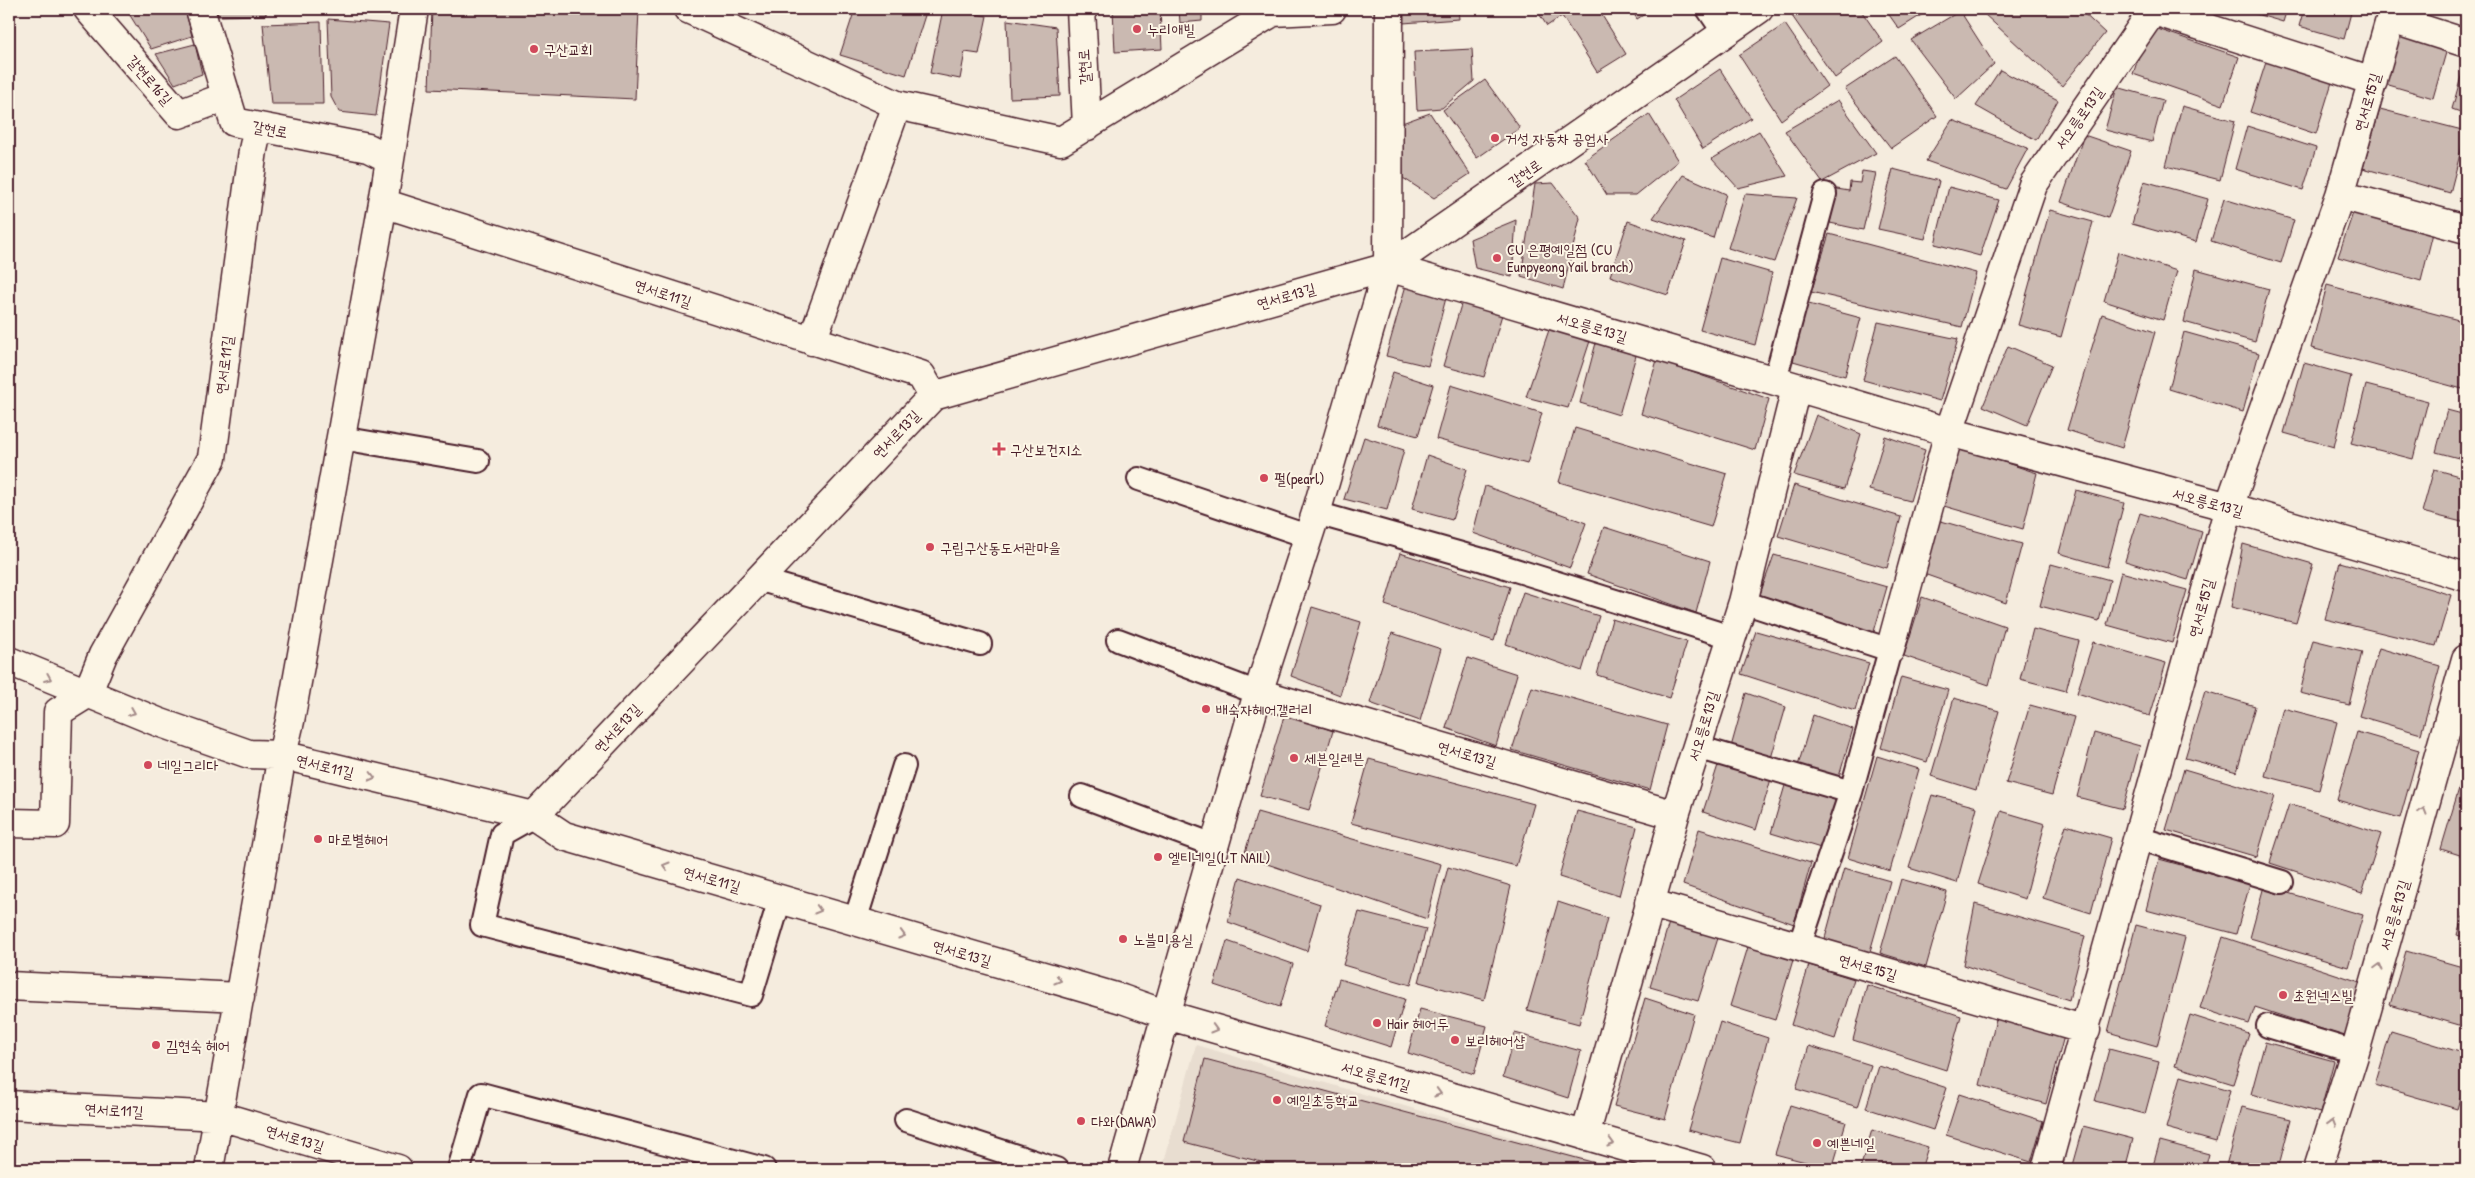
<svg xmlns="http://www.w3.org/2000/svg" width="2475" height="1178" font-family="'Patrick Hand','Poor Story',sans-serif">
	<style>
		.built { fill: #e8ddd0 }
		.building { fill: #cab9b1; stroke: #4a1f2b }
		.lines { fill: none; stroke-linecap: round; stroke-linejoin: round }
		.service-casing { stroke: #4a1f2b; stroke-width: 26 }
		.minor-casing { stroke: #4a1f2b; stroke-width: 31 }
		.service { stroke: #fcf5e5; stroke-width: 22 }
		.minor { stroke: #fcf5e5; stroke-width: 28 }
		.oneway { stroke: #a38a88 }
		.poi-dot { fill: #d1495b; stroke: #fcf5e5; stroke-width: 2 }
		.labels { text-anchor: middle; dominant-baseline: central; stroke-width: 4; stroke-linejoin: round; paint-order: stroke }
		.poi-label { font-size: 15px; fill: #4a1f2b; stroke: #fcf5e5; text-anchor: start }
		.street-label { font-size: 15px; fill: #4a1f2b; stroke: #fcf5e5 }
	</style>
	<rect width="100%" height="100%" fill="#f5ecde"/>
	<filter id="ink" filterUnits="userSpaceOnUse"><feTurbulence type="fractalNoise" baseFrequency=".02" numOctaves="2"/><feDisplacementMap in="SourceGraphic" scale="10" xChannelSelector="R" yChannelSelector="G"/><feConvolveMatrix kernelMatrix="1 2 1 2 8 2 1 2 1" color-interpolation-filters="sRGB"/></filter>
	<g filter="url(#ink)">
		<path class="built" d="M1196,1045L1620,1169H1162Z"/>
		<path class="building" d="M126,9H185L192,36L151,49Z
			M217,9H266V15L218,16Z
			M432,9H639L635,99L429,89Z
			M855,9H927L906,75L840,55Z
			M943,9L987,16L979,54L965,52L960,79L930,73Z
			M1113,9H1160L1162,49L1115,52Z
			M1179,9H1228V12L1202,13V21L1180,23Z
			M1402,9H1458L1459,19L1403,23Z
			M1536,9H1598L1626,54L1597,72L1562,16L1547,26Z
			M1631,9H1653L1637,19Z
			M1802,9H1860L1883,42L1835,78L1792,16Z
			M1885,9H1931L1899,29Z
			M1988,9H2079L2105,33L2062,86L1983,13Z
			M2239,9H2287L2283,22Z
			M2304,9H2352L2344,39L2299,26Z
			M1960,11L1994,64L1956,99L1911,40Z
			M328,19L389,24L376,116L339,112L331,97Z
			M1007,20L1056,27L1060,96L1010,98Z
			M321,22L323,104H271L263,24Z
			M1785,24L1827,86L1781,120L1739,55Z
			M2149,26L2239,57L2223,105L2133,74Z
			M2397,34L2447,49L2433,98L2382,83Z
			M195,44L202,74L175,84L156,54Z
			M1472,49L1474,81L1442,108L1417,110L1414,52Z
			M1895,56L1937,116L1891,148L1845,89Z
			M2267,59L2333,79L2316,134L2250,112Z
			M2466,59V114L2452,109Z
			M1720,69L1751,118L1703,149L1674,100Z
			M2000,70L2058,100L2036,140L1976,106Z
			M1485,80L1520,128L1477,158L1443,110Z
			M2117,87L2163,100L2152,142L2105,130Z
			M1838,100L1876,153L1822,182L1785,131Z
			M2182,106L2235,121L2220,180L2166,166Z
			M2380,109L2466,131L2450,193L2363,168Z
			M1430,113L1470,174L1434,198L1403,178L1402,123Z
			M1649,114L1678,161L1636,195H1607L1585,160Z
			M1952,120L2028,148L2006,189L1926,161Z
			M2247,126L2316,148L2303,190L2235,169Z
			M1759,131L1787,176L1738,188L1712,159Z
			M2084,135L2131,151L2108,218L2061,202Z
			M1893,169L1939,181L1925,239L1878,229Z
			M1862,171L1876,173L1863,230L1830,223L1837,189L1849,191L1850,182L1860,183Z
			M1683,175L1726,194L1713,238L1653,218Z
			M2144,181L2208,199L2196,242L2132,224Z
			M1553,183L1580,218L1563,289L1521,276L1535,184Z
			M1949,187L1999,200L1980,256L1935,244Z
			M1745,194L1797,198L1774,262L1728,248Z
			M2224,199L2294,220L2281,263L2211,241Z
			M2050,210L2093,222L2061,337L2018,325Z
			M2354,210L2433,233L2421,281L2338,257Z
			M1516,220L1512,277L1475,268L1470,239Z
			M1628,221L1686,241L1668,295L1610,276Z
			M1829,234L1976,273L1962,327L1811,292Z
			M2118,252L2177,271L2163,320L2104,301Z
			M1720,258L1772,273L1755,345L1700,330Z
			M2196,269L2269,289L2255,342L2184,322Z
			M1406,285L1446,298L1428,366L1386,356Z
			M2327,285L2466,322V390L2311,348Z
			M1463,298L1503,311L1484,377L1443,366Z
			M1805,303L1861,318L1845,376L1793,361Z
			M2102,314L2155,332L2122,448L2067,430Z
			M1878,322L1958,339L1940,401L1863,380Z
			M1550,327L1590,341L1568,408L1526,397Z
			M2184,332L2259,353L2243,412L2169,389Z
			M1597,339L1637,352L1619,415L1580,403Z
			M2008,346L2052,365L2027,425L1983,406Z
			M1657,360L1769,399L1755,450L1641,414Z
			M2304,363L2351,376L2334,447L2284,433Z
			M1393,372L1433,385L1418,436L1377,425Z
			M1451,385L1542,413L1527,464L1436,439Z
			M2366,385L2428,401L2413,459L2351,443Z
			M2447,410L2466,415V460L2436,452Z
			M1816,415L1861,434L1844,489L1794,475Z
			M1575,428L1727,474L1711,527L1559,482Z
			M1885,436L1925,450L1910,501L1869,490Z
			M1364,437L1404,450L1387,510L1344,499Z
			M1955,446L2037,473L2023,529L1937,504Z
			M1427,455L1467,469L1452,520L1412,509Z
			M2434,469L2466,478V523L2422,512Z
			M1794,485L1901,517L1887,568L1778,536Z
			M1485,486L1586,523L1570,568L1473,533Z
			M2076,490L2124,503L2107,567L2059,553Z
			M2140,513L2202,532L2188,580L2125,561Z
			M1934,519L2022,544L2006,603L1921,573Z
			M1604,527L1710,561L1696,613L1587,574Z
			M2243,544L2313,564L2296,623L2231,607Z
			M1400,553L1510,587L1494,641L1385,605Z
			M1774,555L1887,587L1873,635L1759,597Z
			M2340,562L2451,595L2436,646L2325,619Z
			M2051,564L2110,580L2099,621L2040,606Z
			M2121,572L2187,590L2172,643L2107,625Z
			M1523,592L1599,616L1582,671L1506,644Z
			M1922,597L2005,626L1989,685L1904,656Z
			M1312,607L1361,622L1340,695L1291,676Z
			M1612,619L1687,642L1669,698L1597,675Z
			M2033,629L2079,641L2066,691L2020,679Z
			M1756,631L1869,663L1855,711L1741,674Z
			M1392,633L1441,649L1420,721L1370,703Z
			M2313,640L2362,652L2349,705L2300,693Z
			M2093,642L2166,663L2150,716L2077,693Z
			M2379,648L2440,666L2421,734L2359,716Z
			M1468,658L1517,674L1496,746L1446,728Z
			M1901,677L1948,690L1927,762L1881,748Z
			M1532,687L1667,725L1650,790L1512,750Z
			M2205,691L2255,706L2237,772L2185,758Z
			M1746,693L1786,707L1771,758L1731,747Z
			M1954,698L1999,711L1976,790L1931,776Z
			M2030,705L2074,717L2052,795L2006,783Z
			M2283,708L2337,722L2319,790L2265,776Z
			M1285,713L1333,731L1309,810L1260,796Z
			M1813,715L1853,729L1838,780L1797,769Z
			M2357,732L2419,750L2400,818L2337,800Z
			M2094,733L2140,746L2123,809L2077,797Z
			M1877,756L1919,769L1890,871L1848,858Z
			M1369,759L1534,804L1516,866L1351,823Z
			M1719,762L1771,779L1756,830L1703,812Z
			M2184,769L2275,796L2257,857L2166,830Z
			M2463,775L2466,776V857L2441,849Z
			M1786,782L1839,797L1824,849L1771,833Z
			M1932,795L1977,807L1957,883L1909,868Z
			M2289,804L2381,834L2362,893L2270,863Z
			M1577,811L1637,827L1619,896L1559,877Z
			M2001,811L2045,824L2025,899L1978,884Z
			M1257,812L1441,864L1427,919L1244,856Z
			M2066,825L2111,838L2091,913L2043,898Z
			M1699,829L1811,863L1794,924L1683,885Z
			M2159,859L2250,884L2236,934L2146,910Z
			M1448,867L1511,886L1484,1000L1419,982Z
			M1844,868L1890,881L1869,955L1824,942Z
			M1240,877L1320,904L1307,951L1228,922Z
			M1901,879L1947,892L1926,967L1880,953Z
			M2264,886L2363,915L2348,967L2250,938Z
			M1558,902L1607,918L1579,1024L1527,1010Z
			M2466,903V938L2457,935Z
			M1975,904L2085,936L2069,1000L1963,965Z
			M1359,912L1426,929L1411,985L1343,965Z
			M1670,919L1719,935L1698,1001L1650,987Z
			M2136,925L2185,938L2157,1046L2108,1032Z
			M2223,937L2366,984L2349,1038L2255,1007L2249,1024L2200,1008Z
			M1227,941L1293,964L1280,1007L1214,985Z
			M1748,947L1793,960L1775,1020L1730,1006Z
			M2406,951L2466,968V1027L2390,1005Z
			M1809,965L1854,979L1835,1039L1791,1025Z
			M1339,979L1405,999L1391,1047L1325,1026Z
			M1867,985L1961,1016L1946,1070L1853,1040Z
			M1645,998L1694,1014L1665,1119L1614,1106Z
			M1420,1009L1487,1026L1474,1074L1408,1053Z
			M2190,1015L2249,1034L2233,1084L2175,1066Z
			M1996,1019L2064,1036L2046,1104L1980,1085Z
			M1720,1022L1768,1038L1740,1143L1688,1130Z
			M2391,1031L2466,1054V1077L2457,1109L2375,1085Z
			M1515,1033L1581,1051L1568,1098L1503,1077Z
			M2265,1042L2334,1061L2320,1113L2251,1094Z
			M1809,1046L1871,1065L1858,1107L1796,1089Z
			M2109,1049L2159,1062L2145,1114L2095,1101Z
			M1205,1059L1618,1169H1288L1184,1142Z
			M1879,1066L1947,1088L1933,1130L1866,1108Z
			M2181,1076L2230,1090L2216,1142L2166,1128Z
			M1959,1094L2043,1121L2031,1162L1946,1135Z
			M1790,1105L1846,1122L1832,1169L1775,1154Z
			M2242,1107L2291,1119L2278,1169H2225Z
			M2083,1126L2133,1139L2125,1169H2071Z
			M1872,1130L1928,1147L1921,1169H1860Z
			M2160,1141L2209,1154L2205,1169H2152Z"/>
		<g class="lines">
			<defs>
				<path id="service" d="M1708,9L1725,34
					M1775,380L1825,194
					M341,438L478,461
					M1139,479L1307,536
					M1316,513L1483,560L1731,637
					M758,579L980,644
					M1118,640L1258,693
					M1697,747L1851,792L1890,650L1743,602
					M1082,796L1216,846
					M534,816L502,834L482,925L751,995L780,899
					M2138,838L2282,882
					M855,921L904,766
					M1799,947L1851,792
					M2268,1026L2355,1052
					M906,1120L1056,1169
					M459,1169L481,1094L764,1169"/>
				<path id="minor" d="M88,9L179,114L225,97
					M200,9L234,122L368,148L390,159
					M688,9L897,105L1061,141L1273,12L1332,9
					M1081,9L1087,126
					M2154,11L2373,81
					M2391,19L2466,43
					M2340,195L2466,229
					M383,203L921,375L933,396
					M1388,267L1949,432L2229,507L2466,577
					M812,341L897,105
					M1890,650L1949,432L2033,185L2154,9
					M9,661L158,722L249,754L282,755L534,816L564,836L1122,999L1167,1015L1702,1169
					M1258,693L1675,815
					M534,816L933,396L1388,267L1759,9
					M9,823L55,824L58,712L87,694L103,655L212,458L253,150L258,127
					M1649,903L2086,1030
					M9,986L240,997
					M9,1105L220,1116L398,1169
					M1585,1136L1675,815L1743,602L1796,388
					M209,1169L282,755L290,721L383,203L414,9
					M1122,1169L1258,693L1316,513L1388,267L1389,9
					M2046,1169L2229,507L2340,195L2393,9
					M2318,1169L2355,1052L2466,659"/>
			</defs>
			<use href="#service" class="service-casing"/>
			<use href="#minor" class="minor-casing"/>
			<use href="#service" class="service"/>
			<use href="#minor" class="minor"/>
		</g>
		<defs><path id="oneway-chevron" d="M-2-3.5L2.5 0L-2 3.5" fill="none" stroke-width="1.6" stroke-linecap="round" stroke-linejoin="round" transform="scale(1.25)"/></defs>
		<g class="oneway">
			<use href="#oneway-chevron" transform="translate(48 678) rotate(23)"/>
			<use href="#oneway-chevron" transform="translate(132 712) rotate(22)"/>
			<use href="#oneway-chevron" transform="translate(372 777) rotate(14)"/>
			<use href="#oneway-chevron" transform="translate(2423 811) rotate(-74)"/>
			<use href="#oneway-chevron" transform="translate(666 866) rotate(-164)"/>
			<use href="#oneway-chevron" transform="translate(818 910) rotate(16)"/>
			<use href="#oneway-chevron" transform="translate(902 935) rotate(16)"/>
			<use href="#oneway-chevron" transform="translate(2379 967) rotate(-74)"/>
			<use href="#oneway-chevron" transform="translate(1058 980) rotate(16)"/>
			<use href="#oneway-chevron" transform="translate(1214 1029) rotate(16)"/>
			<use href="#oneway-chevron" transform="translate(1438 1093) rotate(16)"/>
			<use href="#oneway-chevron" transform="translate(2332 1123) rotate(-73)"/>
			<use href="#oneway-chevron" transform="translate(1611 1143) rotate(16)"/>
		</g>
	</g>
	<g class="poi-dot">
		<circle cx="1137" cy="29" r="5"/>
		<circle cx="534" cy="49" r="5"/>
		<circle cx="1495" cy="138" r="5"/>
		<circle cx="1497" cy="258" r="5"/>
		<path d="M996.5 441.5h5v5h5v5h-5v5h-5v-5h-5v-5h5z"/>
		<circle cx="1264" cy="478" r="5"/>
		<circle cx="930" cy="547" r="5"/>
		<circle cx="1206" cy="709" r="5"/>
		<circle cx="1294" cy="758" r="5"/>
		<circle cx="148" cy="765" r="5"/>
		<circle cx="318" cy="839" r="5"/>
		<circle cx="1158" cy="857" r="5"/>
		<circle cx="1123" cy="939" r="5"/>
		<circle cx="2283" cy="995" r="5"/>
		<circle cx="1377" cy="1023" r="5"/>
		<circle cx="1455" cy="1040" r="5"/>
		<circle cx="156" cy="1045" r="5"/>
		<circle cx="1277" cy="1100" r="5"/>
		<circle cx="1081" cy="1121" r="5"/>
		<circle cx="1817" cy="1143" r="5"/>
	</g>
	<g class="labels">
		<g class="poi-label">
			<text x="1147" y="29">누리애빌</text>
			<text x="544" y="49">구산교회</text>
			<text x="1505" y="138">거성 자동차 공업사</text>
			<text x="1507" y="249">CU 은평예일점 (CU<tspan x="1507" dy="17">Eunpyeong Yail branch)</tspan></text>
			<text x="1010" y="449">구산보건지소</text>
			<text x="1274" y="478">펄(pearl)</text>
			<text x="940" y="547">구립구산동도서관마을</text>
			<text x="1216" y="709">배숙자헤어갤러리</text>
			<text x="1304" y="758">세븐일레븐</text>
			<text x="158" y="765">네일그리다</text>
			<text x="328" y="839">마로별헤어</text>
			<text x="1168" y="857">엘티네일(L.T NAIL)</text>
			<text x="1133" y="939">노블미용실</text>
			<text x="2293" y="995">초원넥스빌</text>
			<text x="1387" y="1023">Hair 헤어두</text>
			<text x="1465" y="1040">보리헤어샵</text>
			<text x="166" y="1045">김현숙 헤어</text>
			<text x="1287" y="1100">예일초등학교</text>
			<text x="1091" y="1121">다와(DAWA)</text>
			<text x="1827" y="1143">예쁜네일</text>
		</g>
		<g class="street-label">
			<text transform="translate(1084 67) rotate(-93)">갈현로</text>
			<text transform="translate(150 80) rotate(49)">갈현로16길</text>
			<text transform="translate(2367 102) rotate(-74)">연서로15길</text>
			<text transform="translate(2079 118) rotate(-55)">서오릉로13길</text>
			<text transform="translate(270 129) rotate(11)">갈현로</text>
			<text transform="translate(1525 173) rotate(-35)">갈현로</text>
			<text transform="translate(663 293) rotate(18)">연서로11길</text>
			<text transform="translate(1286 296) rotate(-16)">연서로13길</text>
			<text transform="translate(1592 327) rotate(16)">서오릉로13길</text>
			<text transform="translate(224 365) rotate(-83)">연서로11길</text>
			<text transform="translate(896 434) rotate(-46)">연서로13길</text>
			<text transform="translate(2208 502) rotate(15)">서오릉로13길</text>
			<text transform="translate(2201 608) rotate(-75)">연서로15길</text>
			<text transform="translate(1703 726) rotate(-73)">서오릉로13길</text>
			<text transform="translate(617 728) rotate(-47)">연서로13길</text>
			<text transform="translate(1467 754) rotate(16)">연서로13길</text>
			<text transform="translate(325 766) rotate(14)">연서로11길</text>
			<text transform="translate(712 879) rotate(16)">연서로11길</text>
			<text transform="translate(2394 915) rotate(-74)">서오릉로13길</text>
			<text transform="translate(962 953) rotate(16)">연서로13길</text>
			<text transform="translate(1868 967) rotate(16)">연서로15길</text>
			<text transform="translate(1376 1076) rotate(16)">서오릉로11길</text>
			<text transform="translate(114 1110) rotate(3)">연서로11길</text>
			<text transform="translate(295 1138) rotate(17)">연서로13길</text>
		</g>
	</g>
	<rect width="2475" height="1178" fill="none" stroke="#fcf5e5" stroke-width="30"/>
	<rect x="15" y="15" width="2445" height="1148" fill="none" stroke="#4a1f2b" stroke-width="2" filter="url(#ink)"/>
</svg>
